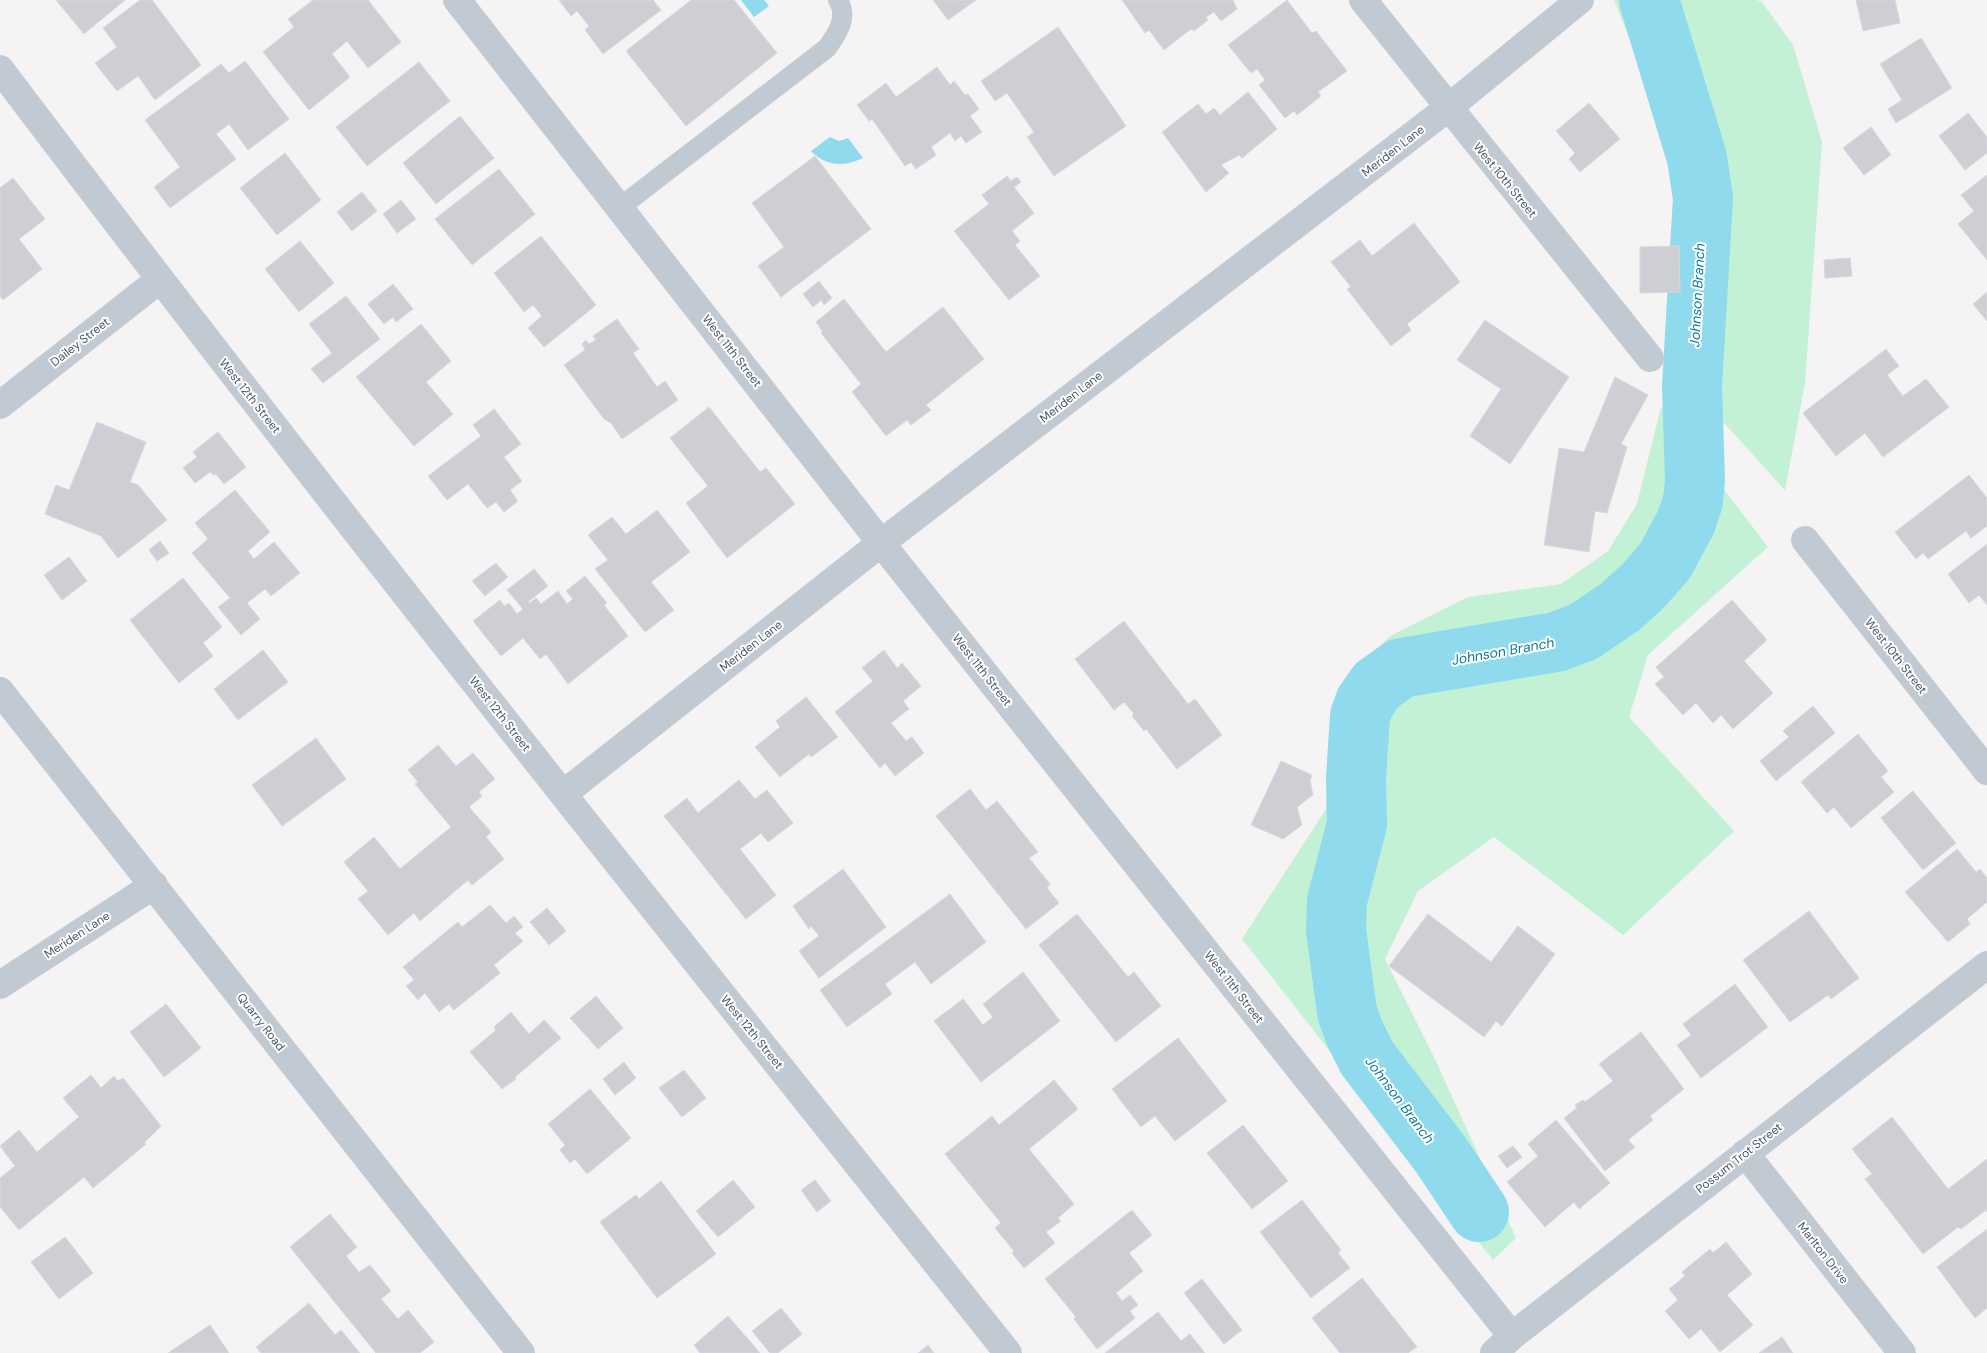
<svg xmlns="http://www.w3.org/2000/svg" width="1987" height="1353" font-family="'DM Sans',sans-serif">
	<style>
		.green { fill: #c3f1d5 }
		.water { fill: #90daee }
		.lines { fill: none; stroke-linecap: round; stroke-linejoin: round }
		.river { stroke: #90daee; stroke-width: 60 }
		.building { fill: #cdcfd5; stroke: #d7d9de }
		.service { stroke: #c1cad2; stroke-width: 20 }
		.minor { stroke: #c1cad2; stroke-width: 28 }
		.labels { text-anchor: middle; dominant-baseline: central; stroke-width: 4; stroke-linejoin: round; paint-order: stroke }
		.street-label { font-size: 12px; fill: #4a5661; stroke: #fff }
		.water-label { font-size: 14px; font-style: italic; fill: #0c7c9b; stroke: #fff }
	</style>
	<rect width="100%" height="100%" fill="#f5f3f3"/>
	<path class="green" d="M1614,0H1757L1762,2L1793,45L1822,142L1805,383L1785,490L1666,359L1679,305L1687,209L1667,133Z
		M1661,407L1768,547L1648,655L1629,717L1734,831L1623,935L1494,837L1418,891L1385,959L1435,1059L1516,1238L1493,1260L1242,939L1326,809L1331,723L1347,680L1390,636L1468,597L1561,584L1608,551L1637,504Z"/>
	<path class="water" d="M741,0H764L769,6L754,17Z
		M830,137L839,141L848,138L863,158C844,167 827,167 811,151Z"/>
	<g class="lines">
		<path class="river" d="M1479,1212L1441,1155L1367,1058L1354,1032L1347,1012L1336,930L1337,901L1357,824L1356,778L1360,716L1365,702L1377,685L1401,668L1556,642L1583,632L1620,607L1643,586L1665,561L1686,522L1693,501L1695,480L1692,386L1703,198L1697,158L1649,0"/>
	</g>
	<path class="building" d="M56,0H125L84,34Z
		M140,0H152L201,65L155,100L138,76L117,91L95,63L117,47L103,28Z
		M313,0H368L401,42L368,68L347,41L332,54L350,77L309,110L263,52L294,27L288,19Z
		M559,0H653L661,10L603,54L585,30L589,26L577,11L571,16Z
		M691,0H734L777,53L686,126L626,51Z
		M933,0H976L948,20Z
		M1122,0H1233L1237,9L1221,21L1214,12L1206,17L1208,20L1194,31L1191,29L1164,50L1149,30L1145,33Z
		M1287,0L1312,33L1316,31L1347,71L1318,92L1321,96L1297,115L1294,111L1285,118L1259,85L1265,80L1257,69L1251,73L1228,45Z
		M1856,0H1895L1900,23L1863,31Z
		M1058,27L1126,126L1054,176L1027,137L1034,132L1007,93L995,101L981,81Z
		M1921,38L1952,88L1896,123L1888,109L1902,100L1880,64Z
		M245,61L289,119L248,150L229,124L216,134L236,159L170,208L154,187L180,167L145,120L221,64L229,73Z
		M419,62L450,101L367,166L336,127Z
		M937,67L950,85L954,81L965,95L968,94L979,109L970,116L982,132L966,143L961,136L955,141L950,133L931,147L936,155L916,169L911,162L905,166L872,119L869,121L857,105L886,83L896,97Z
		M1248,92L1277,129L1242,158L1239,155L1221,165L1229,173L1206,192L1162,132L1198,104L1206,114L1214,108L1220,115Z
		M1589,103L1620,139L1580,172L1569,159L1575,153L1556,131Z
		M1968,113L1987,137V153L1965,170L1939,136Z
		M460,116L494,158L436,204L403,163Z
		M1871,127L1891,155L1864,175L1843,148Z
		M285,153L321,200L277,235L240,188Z
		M815,156L871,229L781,297L758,266L784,247L752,203Z
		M499,169L535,214L472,265L435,219Z
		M1987,175V260L1958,224L1974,211L1961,195Z
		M1007,176L1011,181L1017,177L1021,182L1014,187L1034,213L1012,231L1020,241L1015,245L1040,276L1009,300L954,231L989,204L982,195Z
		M13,178L45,219L19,239L42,269L3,300L0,296V188Z
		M362,192L377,211L352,231L337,212Z
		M401,200L416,219L397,233L383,214Z
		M1414,223L1460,282L1407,324L1411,330L1391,346L1347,289L1351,287L1331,262L1360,240L1372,256Z
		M541,236L596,305L544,347L528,328L542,316L533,305L524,312L494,273Z
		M300,241L334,283L299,312L265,269Z
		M1679,246L1680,292L1640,293V247Z
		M1850,258L1852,276L1825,278L1824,260Z
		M819,281L832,298L824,305L821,300L813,307L803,294Z
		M393,284L413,309L396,322L393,317L384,324L368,304Z
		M1987,292V321L1973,304Z
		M346,296L380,339L323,383L311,369L332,353L309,324Z
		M844,299L886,352L943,307L984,359L926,405L931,410L911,425L907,420L886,436L852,392L861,384L821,333L823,332L816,322Z
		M617,319L639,349L633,353L657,387L665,381L678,400L622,439L611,423L604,419L564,365L585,350L582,344L586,340L589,344L596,340L593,336Z
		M1485,320L1569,377L1510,464L1470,436L1501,389L1457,360Z
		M421,324L451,361L426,382L453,414L414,446L356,377Z
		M1886,349L1899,366L1887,375L1903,396L1926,379L1949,407L1883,457L1865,433L1836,456L1803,413Z
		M1615,377L1648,395L1621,444L1627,447L1607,513L1595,511L1589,552L1544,545L1559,448L1584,452Z
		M709,407L760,472L766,468L795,504L727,558L686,503L708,486L670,438Z
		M494,409L521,444L504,457L522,481L510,490L518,501L504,512L496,502L487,508L468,484L447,500L428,476L481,436L473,425Z
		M97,422L146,442L130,482L138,485L167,520L118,558L101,536L45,514L56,485L69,490Z
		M218,432L246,467L224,484L216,474L213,475L210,472L195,483L183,468L197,457L193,452Z
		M1969,475L1987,498V526L1971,538L1966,531L1928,559L1923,553L1916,559L1895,532Z
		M235,490L270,532L248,551L254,559L274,542L300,573L271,596L265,589L247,603L260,619L241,635L218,607L230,598L192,553L208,539L195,523Z
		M657,510L690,552L651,582L674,610L645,632L595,569L608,560L588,535L612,517L626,534Z
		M160,541L169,553L157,561L149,550Z
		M1987,544V605L1979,595L1969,603L1948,574Z
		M69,557L87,581L62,600L44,575Z
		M496,563L508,577L485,596L472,581Z
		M534,569L548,586L528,602L530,603L536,598L541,604L558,591L567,604L573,599L566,591L585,576L607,603L604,605L628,636L568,684L546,654L540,659L523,638L501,656L473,621L500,600L504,606L509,603L517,614L523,609L507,590Z
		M183,578L222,627L203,643L213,656L179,683L130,620Z
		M1732,600L1767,640L1744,661L1773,693L1733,729L1721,715L1713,723L1696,703L1683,715L1655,684L1664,677L1656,667Z
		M1124,621L1188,704L1195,699L1222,735L1177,769L1146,729L1144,731L1132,716L1134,714L1124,702L1114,710L1075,659Z
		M263,650L288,682L238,720L214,689Z
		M884,650L897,668L902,663L921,686L903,701L909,709L891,723L906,741L912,737L924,753L895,776L885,763L880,768L835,712L873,681L862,668Z
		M806,697L838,737L811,757L809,754L780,777L755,747L780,727L776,721Z
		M1813,706L1835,733L1776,781L1760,761L1789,737L1783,731Z
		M1858,734L1888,771L1881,777L1894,792L1851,828L1834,807L1827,813L1801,782Z
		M316,738L346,779L282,826L252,785Z
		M438,745L456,766L473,753L495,779L479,792L482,796L469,807L491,832L486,837L504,859L472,885L468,880L420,921L414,913L388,935L358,899L368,891L344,862L374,837L400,869L451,827L415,784L418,782L408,770Z
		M1281,761L1312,775L1310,781L1313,795L1297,807L1302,825L1283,839L1251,825Z
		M739,780L755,799L767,790L793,823L768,842L761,833L740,849L776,895L746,919L664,816L687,798L698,813Z
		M970,789L986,810L997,801L1038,852L1029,858L1050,884L1047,888L1059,903L1026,929L936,816Z
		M1913,791L1956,843L1923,870L1881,818Z
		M1957,849L1976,872L1980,869L1987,878V902L1967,919L1970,924L1948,942L1905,892Z
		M843,869L886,927L819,978L799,951L819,936L811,926L809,929L793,906Z
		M950,894L986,942L931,984L915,962L885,984L892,994L847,1027L820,990Z
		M490,905L506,923L514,916L523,927L515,933L523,941L494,965L500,973L454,1010L449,1004L439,1012L425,993L418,1000L406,986L414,980L403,967L458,922L462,927Z
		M547,908L566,931L549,945L530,922Z
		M1809,911L1859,978L1831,999L1828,995L1790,1022L1743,960Z
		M1077,914L1128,977L1134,972L1161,1006L1116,1042L1039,945Z
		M1428,914L1491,962L1518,926L1555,954L1502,1026L1496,1021L1484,1037L1389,966Z
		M1023,972L1060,1021L981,1082L934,1021L963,999L983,1025L993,1017L983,1004Z
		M1735,984L1768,1027L1701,1078L1677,1045L1691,1035L1683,1024Z
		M596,996L623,1028L598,1049L570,1018Z
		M166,1004L201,1048L164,1077L130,1032Z
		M511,1012L529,1034L544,1020L561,1038L515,1077L516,1079L502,1089L470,1052L496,1030L494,1027Z
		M1641,1032L1684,1089L1650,1116L1653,1120L1628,1140L1635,1147L1605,1171L1564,1118L1577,1108L1575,1105L1583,1100L1585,1102L1613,1081L1599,1064Z
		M1178,1038L1227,1101L1175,1141L1155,1116L1141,1127L1112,1089Z
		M624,1062L636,1078L615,1095L603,1079Z
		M684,1070L706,1098L682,1117L659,1088Z
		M91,1075L101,1088L114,1076L118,1081L123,1078L161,1126L144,1143L146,1144L93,1188L84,1177L19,1230L0,1207V1178L15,1166L0,1146L19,1130L37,1152L79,1117L63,1098Z
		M1054,1080L1078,1109L1029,1149L1074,1204L1058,1218L1061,1221L1046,1232L1055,1243L1024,1268L1012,1253L1014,1251L995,1228L1001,1223L945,1154L992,1116L999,1125Z
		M590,1089L631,1138L587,1174L575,1159L570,1163L560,1150L565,1145L548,1124Z
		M1892,1117L1948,1189L1987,1159V1212L1986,1210L1961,1229L1958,1227L1923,1254L1865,1179L1872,1174L1852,1149Z
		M1556,1120L1610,1183L1579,1209L1574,1202L1545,1227L1507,1182L1538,1156L1528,1144Z
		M1243,1125L1288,1181L1252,1209L1207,1153Z
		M1513,1146L1522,1157L1507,1168L1498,1156Z
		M733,1180L755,1207L718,1237L696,1211Z
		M815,1180L831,1201L817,1212L801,1190Z
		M661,1181L716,1254L657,1298L600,1222L636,1195L639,1199Z
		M1302,1200L1341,1250L1338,1253L1350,1268L1311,1298L1260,1232Z
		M1132,1210L1152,1235L1129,1253L1143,1271L1116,1293L1122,1301L1130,1295L1138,1305L1130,1311L1135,1318L1097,1349L1074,1319L1076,1317L1045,1279Z
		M330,1214L357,1247L346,1256L359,1272L370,1265L391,1291L381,1299L398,1319L408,1310L434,1342L420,1353H376L290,1247Z
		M1987,1229V1308L1975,1318L1937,1267Z
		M65,1237L93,1273L59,1299L31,1262Z
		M1726,1242L1752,1274L1727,1295L1753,1325L1720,1352L1701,1329L1689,1339L1665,1311L1678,1300L1669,1289L1685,1276L1682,1272L1710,1249L1713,1253Z
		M1362,1278L1417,1347L1408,1353H1340L1312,1318Z
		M1202,1279L1242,1330L1224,1344L1184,1293Z
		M309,1303L335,1335L341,1330L360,1353H261L256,1347Z
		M781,1308L802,1334L778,1353H770L752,1331Z
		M1158,1312L1181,1341L1190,1334L1205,1353H1105Z
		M728,1316L760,1353H700L694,1345Z
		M210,1325L229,1353H168Z
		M1782,1337L1793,1353H1759Z
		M928,1345L934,1353H918Z"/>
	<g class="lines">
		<path class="service" d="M619,208L827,48C837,34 849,17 838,0"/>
		<path class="minor" d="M457,0L881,543L1512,1336
			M1363,0L1650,358
			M0,69C328,503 669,928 1008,1353
			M0,405L159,280
			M1805,540L1987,771
			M0,691L521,1353
			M563,794L881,543L1448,108L1580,0
			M0,985L154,885
			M1745,1153L1902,1353
			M1494,1353L1512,1336L1987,965"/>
	</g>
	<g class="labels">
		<g class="street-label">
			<text transform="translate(1393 151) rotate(-38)">Meriden Lane</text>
			<text transform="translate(1505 180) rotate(51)">West 10th Street</text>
			<text transform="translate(80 342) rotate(-38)">Dailey Street</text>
			<text transform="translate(732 351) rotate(52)">West 11th Street</text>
			<text transform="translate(250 396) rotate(52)">West 12th Street</text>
			<text transform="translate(1071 397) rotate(-38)">Meriden Lane</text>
			<text transform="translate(751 646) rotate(-38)">Meriden Lane</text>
			<text transform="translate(1896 656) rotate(52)">West 10th Street</text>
			<text transform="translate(982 670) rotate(52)">West 11th Street</text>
			<text transform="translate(500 714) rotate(52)">West 12th Street</text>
			<text transform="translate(77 935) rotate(-33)">Meriden Lane</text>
			<text transform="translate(1234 987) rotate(52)">West 11th Street</text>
			<text transform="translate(261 1022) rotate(52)">Quarry Road</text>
			<text transform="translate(752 1032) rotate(51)">West 12th Street</text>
			<text transform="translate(1739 1158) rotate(-38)">Possum Trot Street</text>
			<text transform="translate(1823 1253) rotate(52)">Marlton Drive</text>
		</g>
		<g class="water-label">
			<text transform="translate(1697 295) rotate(-87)">Johnson Branch</text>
			<text transform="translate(1503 651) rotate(-10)">Johnson Branch</text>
			<text transform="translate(1400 1100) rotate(53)">Johnson Branch</text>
		</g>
	</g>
</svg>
